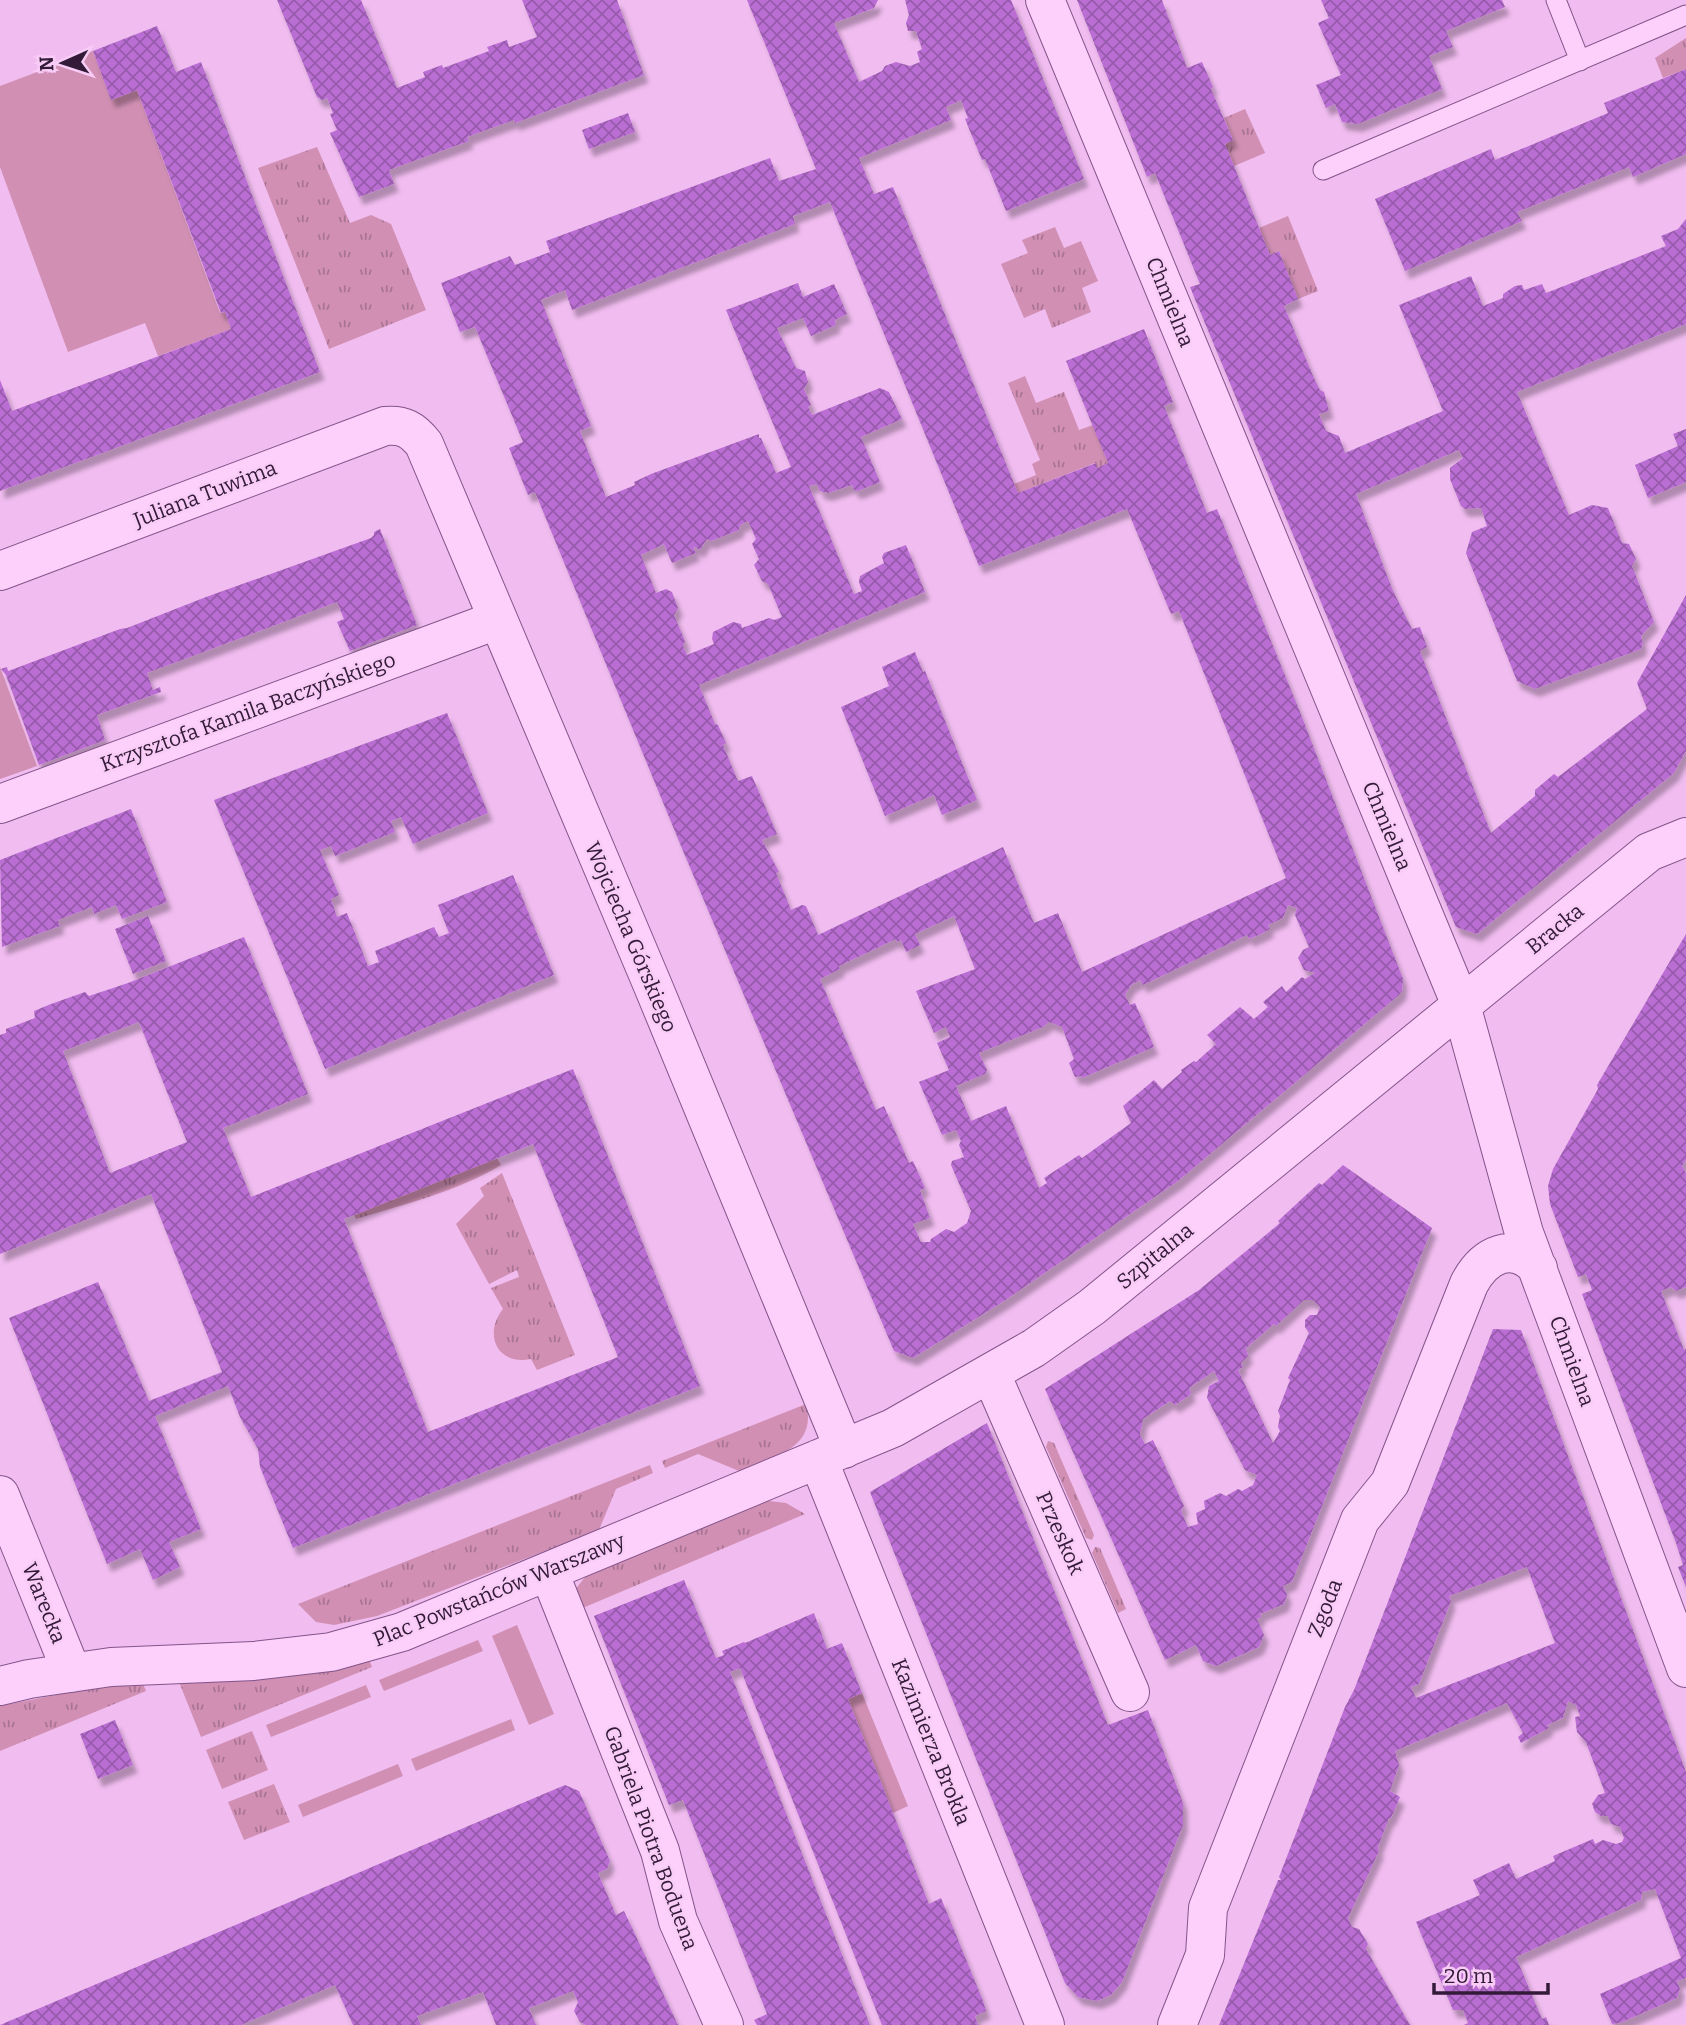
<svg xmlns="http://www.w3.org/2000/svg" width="1686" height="2025" font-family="Bitter,serif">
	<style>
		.grass { fill: url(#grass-tufts) }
		.green { fill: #d08fb3 }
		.building { fill: url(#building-cross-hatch); fill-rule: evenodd; filter: url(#shadow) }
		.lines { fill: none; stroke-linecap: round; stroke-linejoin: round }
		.lane-casing { stroke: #83548a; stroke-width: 21 }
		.street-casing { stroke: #83548a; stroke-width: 40 }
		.lane { stroke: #fcd0fa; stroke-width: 19 }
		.street { stroke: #fcd0fa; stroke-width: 38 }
		.labels { text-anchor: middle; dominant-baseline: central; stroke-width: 5; stroke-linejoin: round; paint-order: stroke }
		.street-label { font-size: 21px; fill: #331a38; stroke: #f8ccf6 }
	</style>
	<defs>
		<pattern id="grass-tufts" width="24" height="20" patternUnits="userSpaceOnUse" patternTransform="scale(1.75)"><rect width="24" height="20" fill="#d08fb3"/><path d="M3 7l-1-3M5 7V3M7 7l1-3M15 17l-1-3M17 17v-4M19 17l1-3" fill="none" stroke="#a97493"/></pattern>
		<pattern id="building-cross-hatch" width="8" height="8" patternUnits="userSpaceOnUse" patternTransform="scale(1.75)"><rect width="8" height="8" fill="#ba6ed3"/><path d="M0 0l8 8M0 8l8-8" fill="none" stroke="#985aac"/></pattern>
		<filter id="shadow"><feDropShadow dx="4.5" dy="8" stdDeviation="2" flood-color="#0004"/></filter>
	</defs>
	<rect width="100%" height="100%" fill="#f1bcf0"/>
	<path class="grass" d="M1686,38V69L1663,78L1655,58Z
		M1245,109L1265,153L1234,166L1225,144L1233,140L1224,118Z
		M317,147L350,223L371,215L391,224L426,310L329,349L258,168Z
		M1288,216L1318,291L1298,299L1279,251L1270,255L1259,228Z
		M1055,227L1064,248L1081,241L1098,281L1082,288L1091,312L1052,328L1045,309L1024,318L1001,264L1028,253L1022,240Z
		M1025,376L1036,403L1064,392L1079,430L1093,425L1108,463L1097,468L1095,463L1018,493L1014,484L1036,475L1032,464L1040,460L1008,383Z
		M497,1158L501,1165C456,1192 405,1204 356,1219L354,1215Z
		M502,1173L575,1355L537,1370L531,1359C497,1366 483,1334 503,1309L491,1288L519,1277L517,1270L489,1284L456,1224L484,1196L480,1188Z
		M806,1404C818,1449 772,1457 739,1471L698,1454L665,1468L662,1461Z
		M1048,1441L1054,1443L1094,1535L1092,1540L1086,1538L1046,1447Z
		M650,1465L653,1473L616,1489L599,1530L377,1616L334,1625L316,1622L298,1604Z
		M769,1501L786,1503L805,1514L578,1610L575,1590L585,1577L760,1502Z
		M1095,1547L1100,1548L1126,1609L1118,1613L1092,1553Z
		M369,1659L372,1667L201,1737L179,1682Z
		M143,1684L146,1691L0,1751V1706L86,1689Z
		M252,1731L268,1770L222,1789L206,1750Z
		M274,1784L290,1822L244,1840L228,1802Z"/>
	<path class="green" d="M93,51L111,100L137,90L220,313L225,312L231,329L158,356L145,323L68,352L0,167V86Z
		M0,667L37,766L0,779Z
		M517,1625L554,1714L529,1725L492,1636Z
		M478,1640L483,1651L384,1691L379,1680Z
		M366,1685L371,1697L271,1737L266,1725Z
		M862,1693L908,1806L893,1813L848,1699Z
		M511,1719L515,1730L416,1771L411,1759Z
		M398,1764L403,1776L303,1817L298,1805Z"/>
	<path class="building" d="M277,0H361L397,88L425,77L423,72L442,65L443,68L489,51L487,47L507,40L509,47L537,37L522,0H617L644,75L515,123L514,120L467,137L469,141L389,170L394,184L359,197L330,133L337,130L330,114L333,113L327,98L322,100L317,97Z
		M747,0H878L874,8L834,23L859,82L882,71L885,66L896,62L910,66L920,62L917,52L922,49L916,31H908L906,23L909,15L905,0H1011L1084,179L1006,211L985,159L982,160L965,119L968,118L961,100L946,107L951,120L859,158L874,194L893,187L1018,493L1096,463L1097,468L1108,463L1066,361L1144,329L1173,402L1164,406L1207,513L1217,509L1300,712L1403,979L1402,991L1399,995L1178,1181L1004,1301L913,1358L894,1351L681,846L535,492L528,495L513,458L509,448L523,442L475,327L460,332L441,283L510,256L515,265L550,252L546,241L770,158L779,181L816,169ZM830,202L979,566L1127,509L1171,614L1179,611L1286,878L1082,972L1058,913L1034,923L1003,847L818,935L806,906L802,905L791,910L776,873L779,872L762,840L777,834L752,776L738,781L723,745L726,743L718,725L715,724L699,685L925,592L906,545L884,553L882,557L884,563L860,576L859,582L862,591L854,594L809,486L817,484L820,491L828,493L852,485L854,490L858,491L880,482L861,437L902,419L889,392L880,388L812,415L808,407L811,405L804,389L808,382L805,371L796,368L777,328L803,318L811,336L836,325L835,320L847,314L834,284L803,297L798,283L726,310L791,467L776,473L761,438H759V434L651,474L634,482L635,485L606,497L580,431L591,426L541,300L565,290L572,310L795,224L793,216ZM748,521L756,539L752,544L759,559L754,565L762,581L768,584L782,617L774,620L769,618L742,628L741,624L733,622L713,632L712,639L714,644L687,655L683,646L685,641L674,615L678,608L672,592L666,589L656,593L641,555L664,544L672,563L696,553L693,548L695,547L700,550L707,539L711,541L739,530L740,525ZM1288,905L1297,908L1295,915L1309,947L1303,950L1298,958L1304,970L1315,973L1305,979L1302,977L1286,992L1282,986L1263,1002L1268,1007L1254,1019L1240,1007L1207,1035L1216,1044L1196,1062L1194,1061L1181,1070L1182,1072L1162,1089L1154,1080L1123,1106L1131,1123L1082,1158L1079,1155L1044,1178L1047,1183L1039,1188L1006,1106L971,1121L956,1086L985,1074L987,1070L979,1053L1043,1027L1049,1022L1062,1027L1074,1059L1069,1063L1075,1077L1081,1076L1082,1078L1154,1047L1135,1003L1130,1005L1125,995L1131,985L1140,980L1143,985L1247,935L1249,939L1261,934L1270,929L1268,925L1283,918ZM954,916L975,969L916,991L934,1033L946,1027L950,1037L937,1043L949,1070L919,1082L942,1135L956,1130L961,1141L959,1145L964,1157L952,1161L951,1165L971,1211L967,1223L954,1232L946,1229L931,1239L930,1242H921L913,1224L930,1218L920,1190L925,1188L913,1161L909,1163L884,1106L876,1110L820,979L840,969L839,966L896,939L897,942L901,940L906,952L920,945L915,934Z
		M1077,0H1162L1187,68L1202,62L1213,87L1211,89L1233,140L1225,144L1234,166L1270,255L1279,251L1298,299L1284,306L1313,376L1320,390L1324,392L1329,411L1319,414L1326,431L1339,436L1345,453L1443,411L1399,305L1471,276L1483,306L1503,298V294L1515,286L1522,285L1524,290L1542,284L1546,293L1666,246L1661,236L1678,229L1686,219V324L1517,392L1569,515L1592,505L1608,508L1622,543L1629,544L1636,559L1632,566L1654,622L1641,636L1643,643L1641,649L1535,689L1517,681L1466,553L1472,532L1487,526L1481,508L1465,509L1461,506L1450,479V468L1463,458L1459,450L1356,494L1393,591L1412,629L1420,627L1427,647L1420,651L1491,833L1535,796V790L1554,774L1558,777L1647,709L1637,683L1686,595V751L1674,773L1477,934L1456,927L1190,287L1200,284L1155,173L1147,177Z
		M1321,0H1502L1505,7L1446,31L1453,47L1429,56L1442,89L1358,124L1342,122L1335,104L1326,108L1316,85L1341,75L1318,23L1329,18Z
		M157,26L176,72L201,62L320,372L0,491V380L12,411L231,329L225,312L221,313L137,90L111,100L93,51Z
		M1686,69V154L1633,177L1629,167L1517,212L1522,221L1405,271L1375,199L1491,149L1495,160L1608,113L1604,103Z
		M628,113L635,132L589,149L582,130Z
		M1686,429V482L1648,498L1635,465L1678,446L1673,434Z
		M380,529L417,625L350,651L337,622L344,619L337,602L147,673L153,690L160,687L161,692L97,715L105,740L39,765L6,675L1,669L7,667L8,671L11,670L120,629L127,628L206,597L371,538L374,535V532Z
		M915,652L923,672L925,671L977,800L942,815L934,795L885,816L841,707L889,686L882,667Z
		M447,713L488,813L413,844L401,817L391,821L395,832L335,856L331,846L320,850L339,895L331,899L337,917L347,913L368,966L379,962L375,951L434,927L439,937L449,933L438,905L513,875L554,975L325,1069L214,800Z
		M131,809L167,902L122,919L116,905L94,914L92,907L58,920L60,926L2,947L0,860Z
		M148,916L166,961L133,974L115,929Z
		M1686,934V1160L1682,1166L1686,1173V1287L1676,1291L1671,1287L1661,1291L1684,1350L1686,1349V1587L1678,1567L1683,1565L1676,1543L1582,1294L1592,1290L1586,1274L1578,1277L1550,1204L1548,1186L1553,1169L1598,1089L1597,1085Z
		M244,937L308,1094L223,1128L251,1197L573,1069L700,1386L293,1548L260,1467L258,1449L240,1417L228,1386L155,1416L201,1529L169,1542L180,1567L153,1580L140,1549L107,1564L9,1318L98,1282L149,1401L222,1372L151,1194L0,1254V1035L6,1033V1029L35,1018L34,1011L51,1004L85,992L89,996L128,983ZM139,1022L187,1142L110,1173L63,1051ZM533,1144L618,1357L428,1432L344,1219Z
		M1343,1165L1432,1228L1292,1582L1283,1586L1287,1595L1284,1604L1260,1614L1261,1617L1257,1619L1264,1635L1259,1647L1216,1666L1203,1661L1196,1645L1165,1660L1045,1389L1199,1290L1280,1223L1278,1221L1319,1183L1322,1185ZM1304,1300H1313L1320,1307L1317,1315H1310L1305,1320V1327L1309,1333L1288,1378L1290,1380L1278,1411L1280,1416L1278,1427L1280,1431L1273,1443L1238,1370L1243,1367L1241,1363L1248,1356L1246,1348L1274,1324L1276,1326ZM1214,1371L1219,1381L1209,1386L1207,1398L1245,1470L1257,1475L1253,1485L1242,1491L1238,1489L1226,1496L1220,1493L1204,1501L1205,1509L1196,1513L1198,1524L1188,1527L1181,1511L1184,1506L1153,1440L1145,1444L1140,1435L1143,1419L1170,1401L1175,1405L1190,1395L1191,1392L1189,1388Z
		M1493,1329L1521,1330L1686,1772V1978L1677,1981L1680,1989L1677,1998L1620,2023L1612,2024L1600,1994L1681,1958L1655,1889L1642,1892L1641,1900L1516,1957L1542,2019L1546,2017L1549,2025H1464L1468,2023L1463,2010H1453L1416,1922L1480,1895L1473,1880L1509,1863L1516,1879L1555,1861L1553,1856L1593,1839L1595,1844L1603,1840L1616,1844L1622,1842L1624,1838L1620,1827L1611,1824L1608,1816H1601L1595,1812L1592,1804L1598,1795L1605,1793L1586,1742L1577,1732L1575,1717L1580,1716L1576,1705L1568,1701L1563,1718L1547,1725L1549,1728L1521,1743L1518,1737L1523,1733L1507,1703L1395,1751L1399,1765L1390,1791L1400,1797L1391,1818H1389L1378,1847L1379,1851L1348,1918L1352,1927L1359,1929L1368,1944L1366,1949L1410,2025H1219L1278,1880H1281L1279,1877L1345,1707L1354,1690ZM1527,1567L1555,1643L1416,1698L1411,1687L1419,1684L1451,1601L1449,1596Z
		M987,1423L1108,1725L1148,1710L1183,1803V1825L1122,1982L1111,1995L1097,2001L1078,1997L1065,1983L870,1492Z
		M684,1580L716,1658L724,1655L722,1651L744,1642L745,1643L814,1613L827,1649L842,1643L862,1693L848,1699L929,1904L941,1898L983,2001L986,2011L975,2016L978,2025H882L740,1668L730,1672L870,2025H757L754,2020L767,2014L683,1800L669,1805L594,1616Z
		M115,1720L133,1765L98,1779L80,1734Z
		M565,1785L579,1791L610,1861L607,1869L598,1873L616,1915L624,1911L678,2025H586L580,2022L574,2011L578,2002L573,1991L529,2008L536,2025H496L483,1992L417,2016L421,2025H353L335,1985L241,2025H0Z"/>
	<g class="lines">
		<defs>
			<path id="lane" d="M1556,0L1580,61
				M1323,170L1686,15"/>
			<path id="street" d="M1045,0L1461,1005L1524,1233L1686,1668
				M0,571L385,426C403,424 413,430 424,444L653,986L844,1449
				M0,804L497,620
				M991,1374L1130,1692
				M818,1459L1045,2025
				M0,1495L72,1673
				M549,1572L660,1851L678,1921L724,2025
				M0,1686L29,1679L111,1667L254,1661L331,1652L402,1632L893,1428L1034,1348L1092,1307L1649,852L1686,837
				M1177,2025L1205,1955L1208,1908L1360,1520L1390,1483L1469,1284C1484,1255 1513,1240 1538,1268"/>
		</defs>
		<use href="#lane" class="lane-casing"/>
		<use href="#street" class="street-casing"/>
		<use href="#lane" class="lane"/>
		<use href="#street" class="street"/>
	</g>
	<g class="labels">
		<g class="street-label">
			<text transform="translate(1170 302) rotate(68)">Chmielna</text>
			<text transform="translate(205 494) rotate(-21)">Juliana Tuwima</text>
			<text transform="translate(248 712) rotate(-20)">Krzysztofa Kamila Baczyńskiego</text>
			<text transform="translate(1387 826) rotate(67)">Chmielna</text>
			<text transform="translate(1555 929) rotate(-39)">Bracka</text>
			<text transform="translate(631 937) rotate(67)">Wojciecha Górskiego</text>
			<text transform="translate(1155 1256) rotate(-39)">Szpitalna</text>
			<text transform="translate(1572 1361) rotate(70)">Chmielna</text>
			<text transform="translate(1060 1533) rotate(66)">Przeskok</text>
			<text transform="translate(499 1590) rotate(-22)">Plac Powstańców Warszawy</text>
			<text transform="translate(44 1603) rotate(68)">Warecka</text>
			<text transform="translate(1325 1608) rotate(-69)">Zgoda</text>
			<text transform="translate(931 1742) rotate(68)">Kazimierza Brokla</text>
			<text transform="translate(651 1838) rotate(70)">Gabriela Piotra Boduena</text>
		</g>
	</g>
	<g transform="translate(63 63) rotate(267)" stroke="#f8ccf6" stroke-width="5" paint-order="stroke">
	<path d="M0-5L12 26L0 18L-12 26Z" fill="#331a38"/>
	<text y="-10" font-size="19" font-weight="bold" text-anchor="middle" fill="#331a38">N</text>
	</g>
	<path d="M1434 1983v10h114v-10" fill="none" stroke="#331a38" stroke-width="3.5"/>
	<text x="1444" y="1983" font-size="21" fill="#331a38" stroke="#f8ccf6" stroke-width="5" paint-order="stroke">20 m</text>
</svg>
